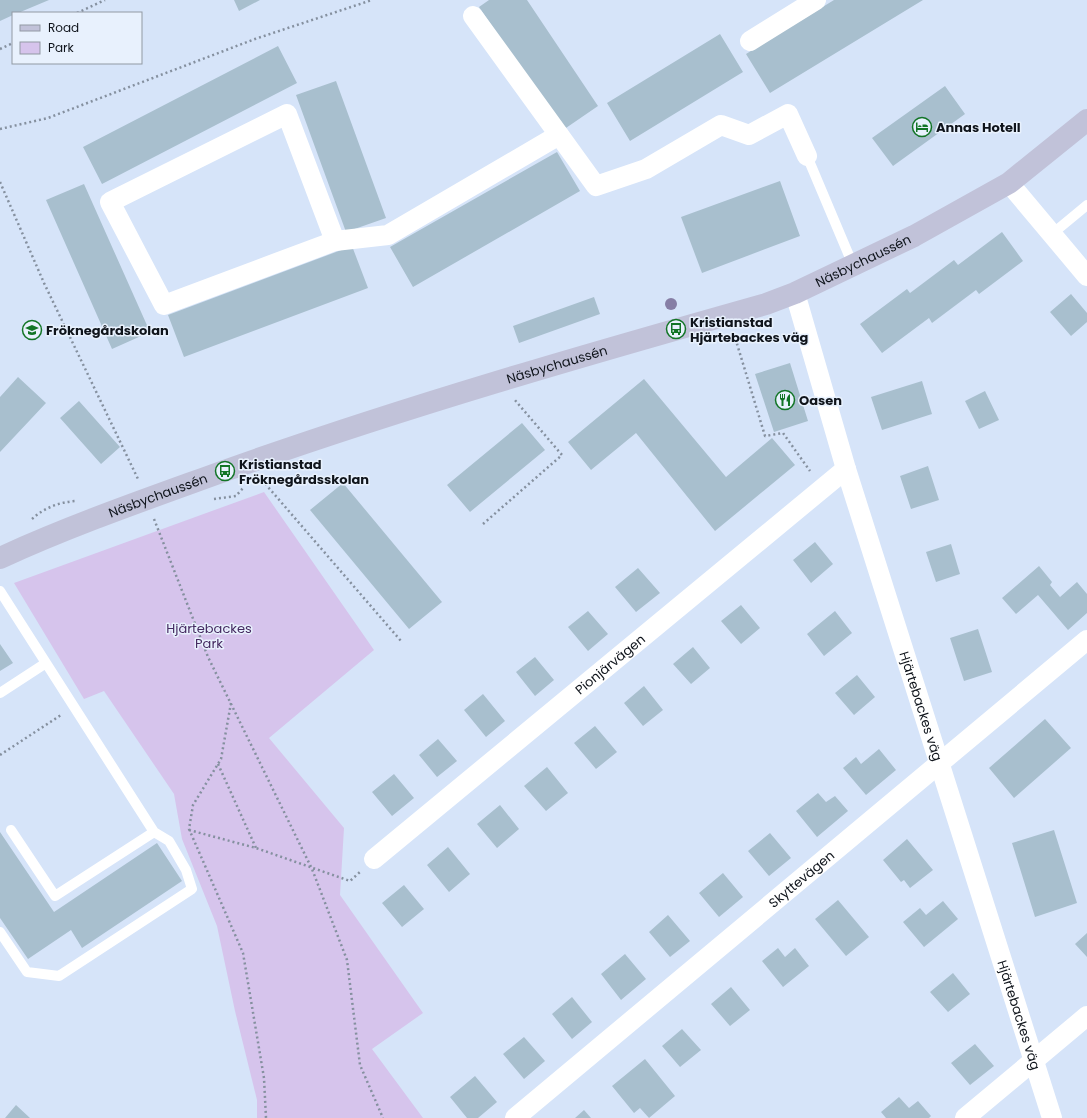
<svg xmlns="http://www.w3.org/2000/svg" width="1087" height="1118" font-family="Poppins,sans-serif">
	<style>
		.green { fill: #d6c4ec }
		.building { fill: #a8bfce }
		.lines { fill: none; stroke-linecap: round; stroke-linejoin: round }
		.path { stroke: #85909f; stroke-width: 2.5; stroke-dasharray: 2 3; stroke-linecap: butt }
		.lane { stroke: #fff; stroke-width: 10 }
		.street { stroke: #fff; stroke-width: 20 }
		.secondary { stroke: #c1c2d9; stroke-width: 22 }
		.tree { fill: #867ea5 }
		.labels { text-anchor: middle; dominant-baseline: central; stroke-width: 3; stroke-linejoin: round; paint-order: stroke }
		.poi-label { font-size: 13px; font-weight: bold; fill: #0f141b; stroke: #e8f1fd; text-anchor: start }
		.street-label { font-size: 13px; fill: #0f141b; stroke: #e8f1fd }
		.park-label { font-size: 13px; fill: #452a61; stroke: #e8f1fd }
	</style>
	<rect width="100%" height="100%" fill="#d6e4f9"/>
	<path class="green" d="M264,492L374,650L269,738L344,828L340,895L423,1013L372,1049L423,1118H257V1100L235,1011L217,926L182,839L174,794L104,691L84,699L14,583Z"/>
	<path class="building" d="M0,0H49L18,13H13V15L0,21Z
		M234,0H260L239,11Z
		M489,0H527L598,106L563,130L479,7Z
		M834,0H923L770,93L746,54Z
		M720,34L743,72L630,141L607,103Z
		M278,46L297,83L102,184L83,147Z
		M336,81L386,218L346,232L296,95Z
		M945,86L965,114L893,166L872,138Z
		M557,152L580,191L413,287L390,247Z
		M780,181L800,236L702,273L681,217Z
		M84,184L150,332L112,349L46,200Z
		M1002,232L1023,261L979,294L976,290L932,323L929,318L882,353L860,324L907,289L910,293L954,260L958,265Z
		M352,246L368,288L184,357L168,315Z
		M1071,294L1087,313V322L1071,336L1050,312Z
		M594,297L600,314L519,343L513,326Z
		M790,363L808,421L774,432L755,374Z
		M18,377L46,403L0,452V397Z
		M644,379L726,477L772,438L795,465L715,531L636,433L591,470L568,442Z
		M922,381L932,414L882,430L871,397Z
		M985,391L999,420L979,429L965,401Z
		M79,401L120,447L101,464L60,418Z
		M522,423L545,450L470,512L447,485Z
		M928,466L939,500L911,509L900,476Z
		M343,483L442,602L409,629L310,510Z
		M815,542L833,564L811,583L793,560Z
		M951,544L960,574L936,582L926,552Z
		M1039,566L1052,582L1050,585L1060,597L1077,582L1087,594V613L1068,630L1038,595L1016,614L1002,598Z
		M638,568L660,593L636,612L615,587Z
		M741,605L760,628L741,644L721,621Z
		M588,611L608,634L588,651L568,627Z
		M835,611L852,633L824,656L807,634Z
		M978,629L992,672L964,681L950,638Z
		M0,644L13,663L0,671Z
		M693,647L710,668L691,684L673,664Z
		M535,657L554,680L535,696L516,672Z
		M857,675L875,697L854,715L835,693Z
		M644,686L663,710L643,726L624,703Z
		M483,694L505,721L486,737L464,710Z
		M1045,719L1071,748L1014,798L989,768Z
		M595,726L617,752L596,769L574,743Z
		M438,739L457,761L437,777L419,755Z
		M879,749L896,770L866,795L843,768L856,757L861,764Z
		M547,767L568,793L546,811L524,786Z
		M394,774L414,798L392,816L372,792Z
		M818,793L826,802L835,796L848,811L817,837L796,811Z
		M500,805L519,829L497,848L477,824Z
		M1054,830L1077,903L1035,917L1012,843Z
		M0,832L54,912L157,843L182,881L82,948L71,930L28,959L0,918Z
		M770,833L791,858L769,876L748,851Z
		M907,839L933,870L910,888L904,880L901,882L883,860Z
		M448,847L470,874L449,892L427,865Z
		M723,873L743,897L719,917L699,893Z
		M404,885L424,909L402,927L382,903Z
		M838,900L869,937L846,956L815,919Z
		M943,901L958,919L924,947L903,922L920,908L926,915Z
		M668,915L690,941L670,957L649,932Z
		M1087,933V957L1075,944Z
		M778,948L785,957L795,948L809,966L783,987L762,961Z
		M625,954L646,979L621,1000L601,974Z
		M953,973L970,994L948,1012L930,992Z
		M731,987L750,1010L730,1026L711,1004Z
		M572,997L592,1022L572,1039L552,1014Z
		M682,1029L701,1050L680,1067L662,1046Z
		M524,1037L545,1061L524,1079L503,1054Z
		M975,1044L994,1066L970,1085L951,1063Z
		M645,1059L675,1096L649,1118L640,1108L634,1113L612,1086Z
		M475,1076L497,1102L478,1118H467L450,1097Z
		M899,1097L909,1108L918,1101L931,1116L929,1118H886L881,1112Z
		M16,1105L30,1118H5Z
		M584,1110L591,1118H575Z"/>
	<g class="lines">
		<path class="path" d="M77,13L105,0
			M0,49L13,43
			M0,129L48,118L255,39L372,0
			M0,182L44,283L138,479
			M734,334L765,436L783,433L810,471
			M262,480L401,641
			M214,499L236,496L243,488
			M32,519C44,508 59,502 76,501
			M154,519L208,657L312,869L347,960L360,1065L383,1118
			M483,524L562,455L514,399
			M231,703L221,759L193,805L189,829L243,953L264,1078L266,1118
			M0,755L61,715
			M218,764L256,848
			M189,830L256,848L350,881L360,872"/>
		<path class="lane" d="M807,156L853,265
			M1052,234L1087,205
			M0,591L154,832L169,841L186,870L192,889L59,976L27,972L0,932
			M0,693L46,663
			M11,830L55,896L154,832"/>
		<g class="street">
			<path d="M473,16L596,186L646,169L721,125L749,135L788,114L807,156"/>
			<path d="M750,41L816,0"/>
			<path d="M287,114L335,241L164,305L110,202Z"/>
			<path d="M1009,183L1087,276"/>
			<path d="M335,241L388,235L559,135"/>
			<path id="s1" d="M795,293L846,469L1052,1118"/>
			<path id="s2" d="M374,859L846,469"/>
			<path id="s3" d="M515,1118L1087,640"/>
			<path d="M965,1118L1087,1016"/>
		</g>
		<path class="secondary" id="s4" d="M0,558C74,524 150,498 227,470C404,407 585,355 766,304L795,293L914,236L1009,183L1087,120"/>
	</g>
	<circle class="tree" cx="671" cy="304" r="6"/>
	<defs>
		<symbol id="hotel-ring" viewBox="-11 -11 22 22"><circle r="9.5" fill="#e8f1fd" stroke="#127526" stroke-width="1.5"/><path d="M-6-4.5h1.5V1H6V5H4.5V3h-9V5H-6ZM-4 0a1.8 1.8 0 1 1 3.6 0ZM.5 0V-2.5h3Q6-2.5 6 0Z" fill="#127526"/></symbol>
		<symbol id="bus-ring" viewBox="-11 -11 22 22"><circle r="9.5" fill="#e8f1fd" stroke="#127526" stroke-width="1.5"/><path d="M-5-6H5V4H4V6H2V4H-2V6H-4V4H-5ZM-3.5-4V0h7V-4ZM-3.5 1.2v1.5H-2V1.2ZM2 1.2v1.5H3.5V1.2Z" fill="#127526"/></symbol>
		<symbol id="school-ring" viewBox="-11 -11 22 22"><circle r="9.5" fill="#e8f1fd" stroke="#127526" stroke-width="1.5"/><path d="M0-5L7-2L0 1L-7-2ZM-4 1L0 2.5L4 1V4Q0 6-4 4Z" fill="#127526"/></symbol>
		<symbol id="restaurant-ring" viewBox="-11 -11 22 22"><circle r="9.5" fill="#e8f1fd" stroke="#127526" stroke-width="1.5"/><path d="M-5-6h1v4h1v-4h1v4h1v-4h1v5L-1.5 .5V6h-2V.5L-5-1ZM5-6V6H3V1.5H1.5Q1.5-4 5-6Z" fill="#127526"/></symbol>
	</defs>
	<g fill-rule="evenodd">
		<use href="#hotel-ring" x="911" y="116" width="22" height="22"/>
		<use href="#bus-ring" x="665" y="318" width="22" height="22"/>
		<use href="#school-ring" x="21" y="319" width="22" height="22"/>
		<use href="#restaurant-ring" x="774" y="389" width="22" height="22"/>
		<use href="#bus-ring" x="214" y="460" width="22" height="22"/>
	</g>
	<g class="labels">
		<g class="poi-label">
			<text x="936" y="127">Annas Hotell</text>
			<text x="690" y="322">Kristianstad<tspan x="690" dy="15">Hjärtebackes väg</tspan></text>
			<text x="46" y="330">Fröknegårdskolan</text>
			<text x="799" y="400">Oasen</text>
			<text x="239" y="464">Kristianstad<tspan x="239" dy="15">Fröknegårdsskolan</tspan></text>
		</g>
		<g class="street-label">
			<text stroke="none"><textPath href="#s4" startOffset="914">Näsbychaussén</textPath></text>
			<text stroke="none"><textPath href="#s4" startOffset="590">Näsbychaussén</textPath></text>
			<text stroke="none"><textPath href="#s4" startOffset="170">Näsbychaussén</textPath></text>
			<text stroke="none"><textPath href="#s2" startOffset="306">Pionjärvägen</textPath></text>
			<text stroke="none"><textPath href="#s1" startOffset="432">Hjärtebackes väg</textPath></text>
			<text stroke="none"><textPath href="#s3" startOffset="373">Skyttevägen</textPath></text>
			<text stroke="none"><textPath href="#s1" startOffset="756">Hjärtebackes väg</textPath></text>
		</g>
		<g class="park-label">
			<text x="209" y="628">Hjärtebackes<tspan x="209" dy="15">Park</tspan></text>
		</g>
	</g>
	<rect x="12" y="12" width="130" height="52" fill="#e8f1fd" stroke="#9199a3"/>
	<rect x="20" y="25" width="20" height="6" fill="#c1c2d9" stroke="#9199a3"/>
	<text x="48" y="32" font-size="12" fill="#0f141b">Road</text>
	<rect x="20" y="42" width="20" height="12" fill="#d6c4ec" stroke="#9199a3"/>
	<text x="48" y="52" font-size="12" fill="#0f141b">Park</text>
</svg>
